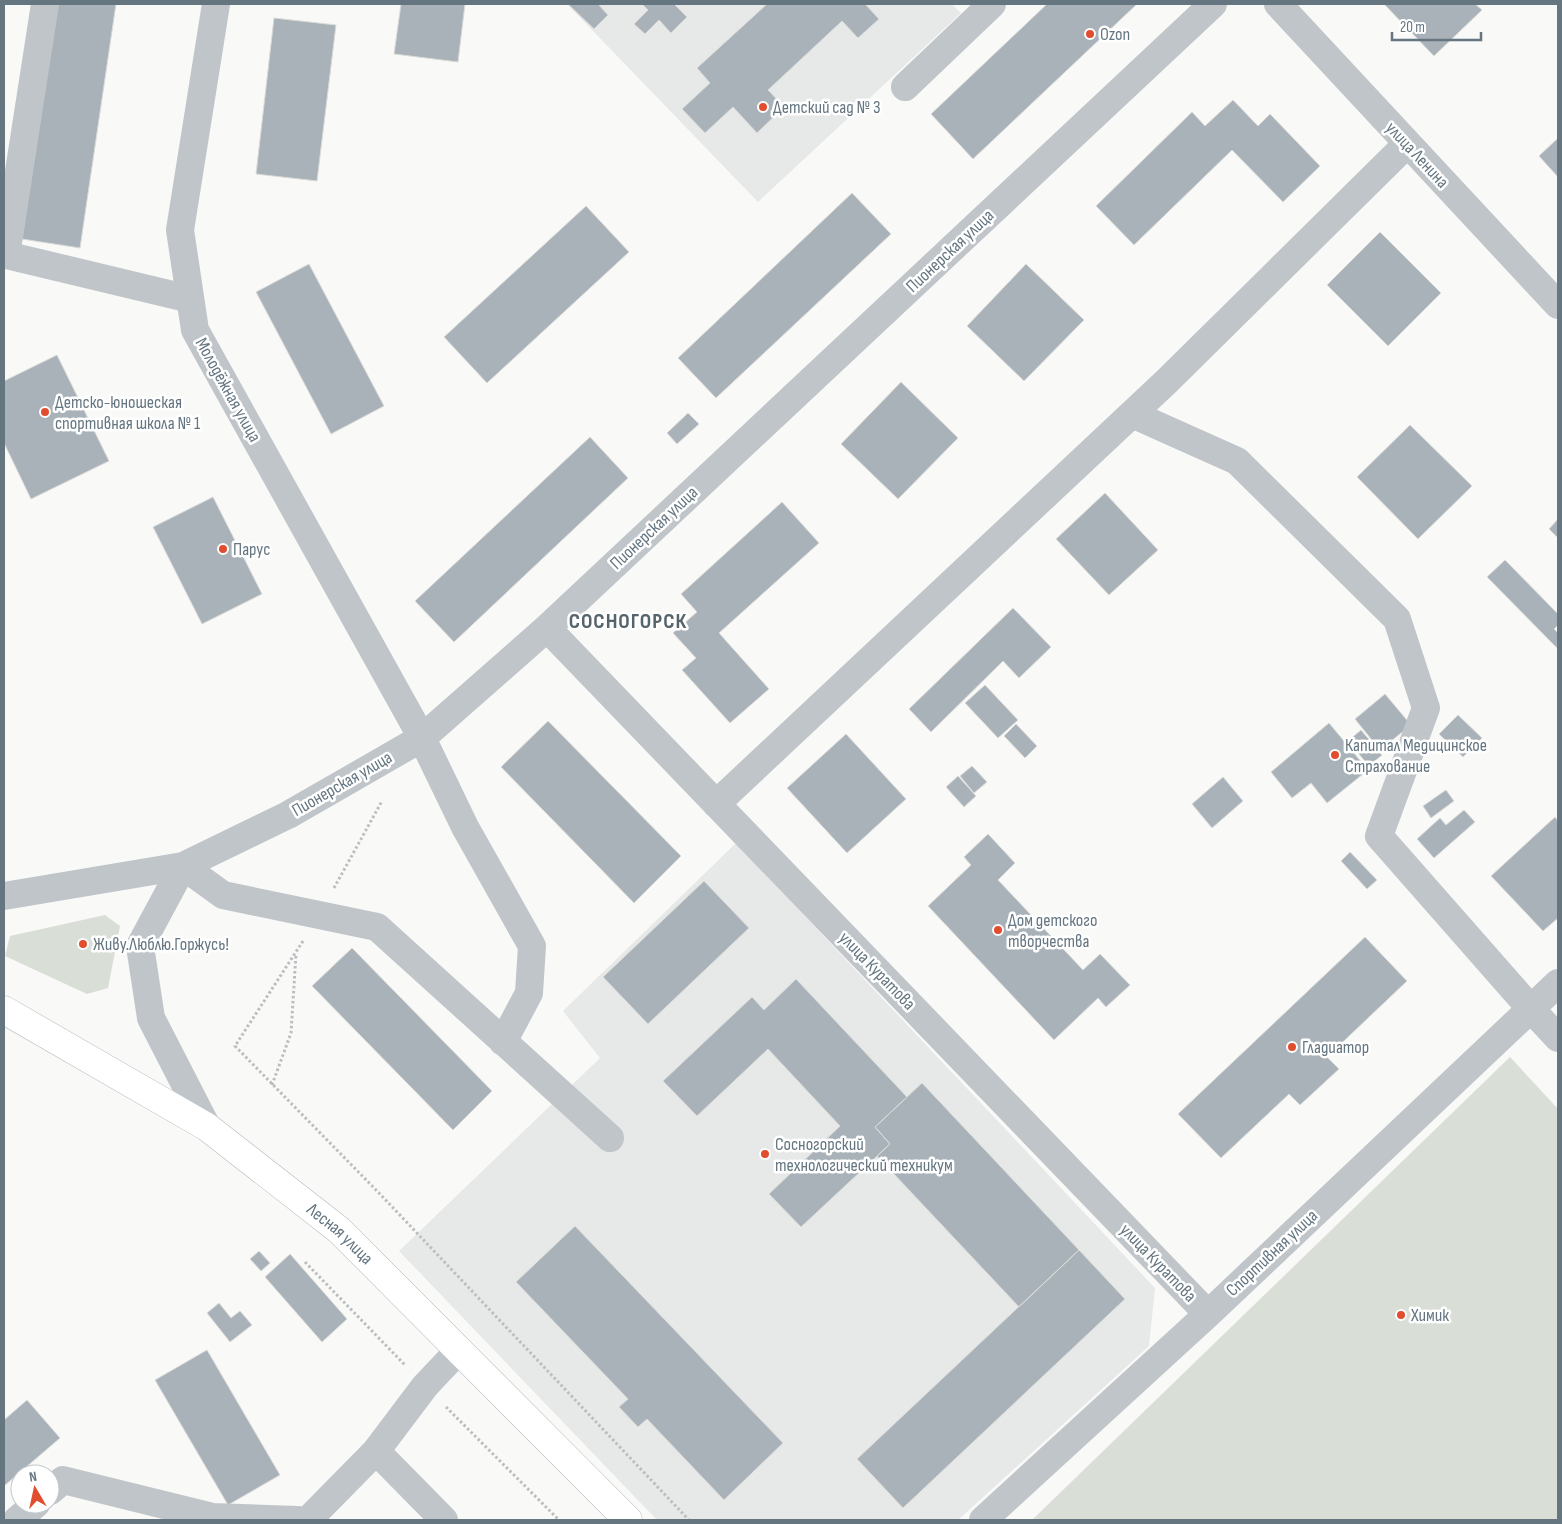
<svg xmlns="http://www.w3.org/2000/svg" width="1562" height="1524" font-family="'Sofia Sans Condensed',sans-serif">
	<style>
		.built { fill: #e7e8e8 }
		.green { fill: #d9ded6 }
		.building { fill: #a9b2b8; stroke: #dbdbd9 }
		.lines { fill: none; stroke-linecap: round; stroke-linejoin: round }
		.major-casing { stroke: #b4b9bd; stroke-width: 29 }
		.path { stroke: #bbbec1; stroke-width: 3; stroke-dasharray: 2.5 2.5; stroke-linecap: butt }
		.minor { stroke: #c0c5c9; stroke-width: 28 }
		.major { stroke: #fff; stroke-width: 28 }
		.poi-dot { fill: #e14d2f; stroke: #fff; stroke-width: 2 }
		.labels { text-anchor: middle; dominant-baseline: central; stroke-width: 5; stroke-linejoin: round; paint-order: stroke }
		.poi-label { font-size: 18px; fill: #657681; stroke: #fff; text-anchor: start }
		.street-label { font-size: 18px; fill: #657681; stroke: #fff }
		.district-label { font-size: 22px; font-weight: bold; letter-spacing: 1px; fill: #56646c; stroke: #fff }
	</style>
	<rect width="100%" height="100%" fill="#f9f9f7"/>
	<path class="built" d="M567,4H952L961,13L758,202Z
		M736,843L1155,1288L1149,1346L958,1520H657L399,1251L600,1058L563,1011Z"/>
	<path class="green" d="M105,915L120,926L108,988L87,994L5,956L10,936Z
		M1510,1057L1558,1109V1520H1032Z"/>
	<path class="building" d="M57,4H116L80,248L22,239Z
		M401,4H465L458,62L394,54Z
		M568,4H598L608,15L594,29Z
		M642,4H674L687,17L671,33L659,20L645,34L634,24L648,10Z
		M767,4H865L879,19L858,38L842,21L768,90L784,107L757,133L733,107L705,133L682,109L710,83L697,68Z
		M1047,4H1137L973,159L931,114Z
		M1384,4H1475L1482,10L1434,56Z
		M274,18L336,25L317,181L256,174Z
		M1233,100L1258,126L1270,114L1320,166L1283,202L1232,150L1134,245L1096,206L1192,112L1205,126Z
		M1558,138V177L1539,156Z
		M852,193L891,234L716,398L678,358Z
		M586,206L629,252L487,383L444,337Z
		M1380,232L1441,293L1388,346L1327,285Z
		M309,264L384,406L331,434L256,292Z
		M1026,264L1084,320L1024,381L967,326Z
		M57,355L109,461L31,499L4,443V381Z
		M901,382L958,438L898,499L841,444Z
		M688,413L699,424L677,444L667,433Z
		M1410,425L1472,486L1418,539L1357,477Z
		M590,437L628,478L454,642L415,601Z
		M1105,493L1158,550L1109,595L1056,539Z
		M213,497L262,594L202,624L153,527Z
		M782,502L819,543L719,633L769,689L730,723L682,670L696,658L673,633L697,612L681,594Z
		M1558,519V538L1549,529Z
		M1505,560L1558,614V625L1554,629L1558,633L1557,648L1487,577Z
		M1013,608L1051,647L1019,678L1003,661L931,732L909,709Z
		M985,685L1018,720L998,738L965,703Z
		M1385,694L1411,725L1380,750L1355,719Z
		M1458,715L1482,738L1463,757L1439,734Z
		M548,721L681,856L634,903L501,767Z
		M1329,723L1368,770L1327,803L1311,783L1292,798L1271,772Z
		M1016,724L1037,746L1025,758L1004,736Z
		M1361,730L1382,755L1369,766L1348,741Z
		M846,734L906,799L847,853L787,788Z
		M972,766L987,782L974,793L960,776Z
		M958,776L976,796L964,807L946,787Z
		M1223,777L1243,801L1212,828L1192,804Z
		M1446,790L1454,801L1431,818L1423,806Z
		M1464,810L1475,822L1434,858L1417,839L1440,818L1446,825Z
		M1555,817L1558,821V918L1543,931L1491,876Z
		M988,834L1015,863L998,880L1083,970L1100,954L1130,985L1106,1007L1098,998L1054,1040L928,906L971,865L964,857Z
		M1350,852L1377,880L1367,889L1341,861Z
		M704,881L749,928L648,1024L603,977Z
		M1365,937L1407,981L1327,1057L1339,1069L1300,1105L1289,1094L1221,1158L1178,1114Z
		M352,948L492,1091L453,1130L312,986Z
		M796,979L907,1097L875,1127L890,1144L801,1227L769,1194L840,1126L768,1049L697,1116L663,1081L752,997L764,1010Z
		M922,1083L1079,1250L1019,1307L877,1156L890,1144L875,1127Z
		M575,1226L783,1443L724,1500L647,1419L638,1427L619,1407L628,1399L516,1282Z
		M1079,1250L1125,1299L903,1508L857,1459Z
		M259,1251L270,1263L261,1271L250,1259Z
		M290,1254L347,1319L322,1342L265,1277Z
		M219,1303L231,1318L240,1311L252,1325L230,1342L207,1313Z
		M207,1350L280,1475L228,1505L155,1380Z
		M27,1400L60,1438L4,1486V1420Z"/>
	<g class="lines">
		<defs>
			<g id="major">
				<path id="s1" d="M4,1010L207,1127L339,1230L628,1520"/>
			</g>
		</defs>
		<use href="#major" class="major-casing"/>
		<path class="path" d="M334,888L382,801
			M303,941L235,1046L379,1193L689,1520
			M272,1085L291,1033L296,954
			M305,1262L405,1365
			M446,1407L559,1520"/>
		<path class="minor" d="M45,4L6,255L190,299
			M216,4L180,230L195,330L422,738L465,827L532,946L529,993L503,1042
			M1278,4L1558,305
			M905,87L992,4
			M1132,414L1237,461L1397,619L1426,708L1379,836L1531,1009L1558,1038
			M547,628L1208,1314
			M716,804L1166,382L1407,144
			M4,896L183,866L288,815L422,738L547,628L1213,4
			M207,1127L151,1018L140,946L183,866L223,895L377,927L610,1138
			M376,1451L444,1520
			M50,1491L63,1480L213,1517
			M17,1520L36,1504
			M209,1520L213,1517L298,1520
			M308,1520L376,1451L425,1386L459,1350
			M983,1520L1208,1314L1558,983"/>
		<use href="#major" class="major"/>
	</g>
	<g class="poi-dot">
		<circle cx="1090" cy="34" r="5"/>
		<circle cx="763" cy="107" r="5"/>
		<circle cx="45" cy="412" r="5"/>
		<circle cx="223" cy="549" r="5"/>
		<circle cx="1335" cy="755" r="5"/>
		<circle cx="998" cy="930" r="5"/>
		<circle cx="83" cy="944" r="5"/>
		<circle cx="1292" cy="1047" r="5"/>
		<circle cx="765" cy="1154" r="5"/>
		<circle cx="1401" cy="1315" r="5"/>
	</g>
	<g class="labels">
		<g class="poi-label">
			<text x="1100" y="34">Ozon</text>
			<text x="773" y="107">Детский сад № 3</text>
			<text x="55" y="402">Детско-юношеская<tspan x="55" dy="21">спортивная школа № 1</tspan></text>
			<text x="233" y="549">Парус</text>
			<text x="1345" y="745">Капитал Медицинское<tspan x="1345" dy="21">Страхование</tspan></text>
			<text x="1008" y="920">Дом детского<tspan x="1008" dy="21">творчества</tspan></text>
			<text x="93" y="944">Живу.Люблю.Горжусь!</text>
			<text x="1302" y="1047">Гладиатор</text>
			<text x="775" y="1144">Сосногорский<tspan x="775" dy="21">технологический техникум</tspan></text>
			<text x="1411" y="1315">Химик</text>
		</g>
		<g class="street-label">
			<text transform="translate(1417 155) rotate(47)">улица Ленина</text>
			<text transform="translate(950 251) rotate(-43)">Пионерская улица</text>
			<text transform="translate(228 390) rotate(61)">Молодёжная улица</text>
			<text transform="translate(654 528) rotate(-43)">Пионерская улица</text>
			<text transform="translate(342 784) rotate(-30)">Пионерская улица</text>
			<text transform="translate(877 971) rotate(46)">улица Куратова</text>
			<text stroke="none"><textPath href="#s1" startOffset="405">Лесная улица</textPath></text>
			<text transform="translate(1272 1253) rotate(-43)">Спортивная улица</text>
			<text transform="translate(1158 1263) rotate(46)">улица Куратова</text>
		</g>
		<g class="district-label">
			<text x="628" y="621">СОСНОГОРСК</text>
		</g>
	</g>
	<rect width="1562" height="1524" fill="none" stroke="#657681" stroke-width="10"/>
	<g transform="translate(35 1489) rotate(351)"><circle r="24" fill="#ffffff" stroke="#c1c8cd"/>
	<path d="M0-4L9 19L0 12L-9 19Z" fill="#e14d2f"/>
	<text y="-8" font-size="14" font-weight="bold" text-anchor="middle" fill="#657681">N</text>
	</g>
	<path d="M1392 32v8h89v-8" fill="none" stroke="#657681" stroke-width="2.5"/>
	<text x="1400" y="32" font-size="15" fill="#657681" stroke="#ffffff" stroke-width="4" paint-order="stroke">20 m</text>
</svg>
